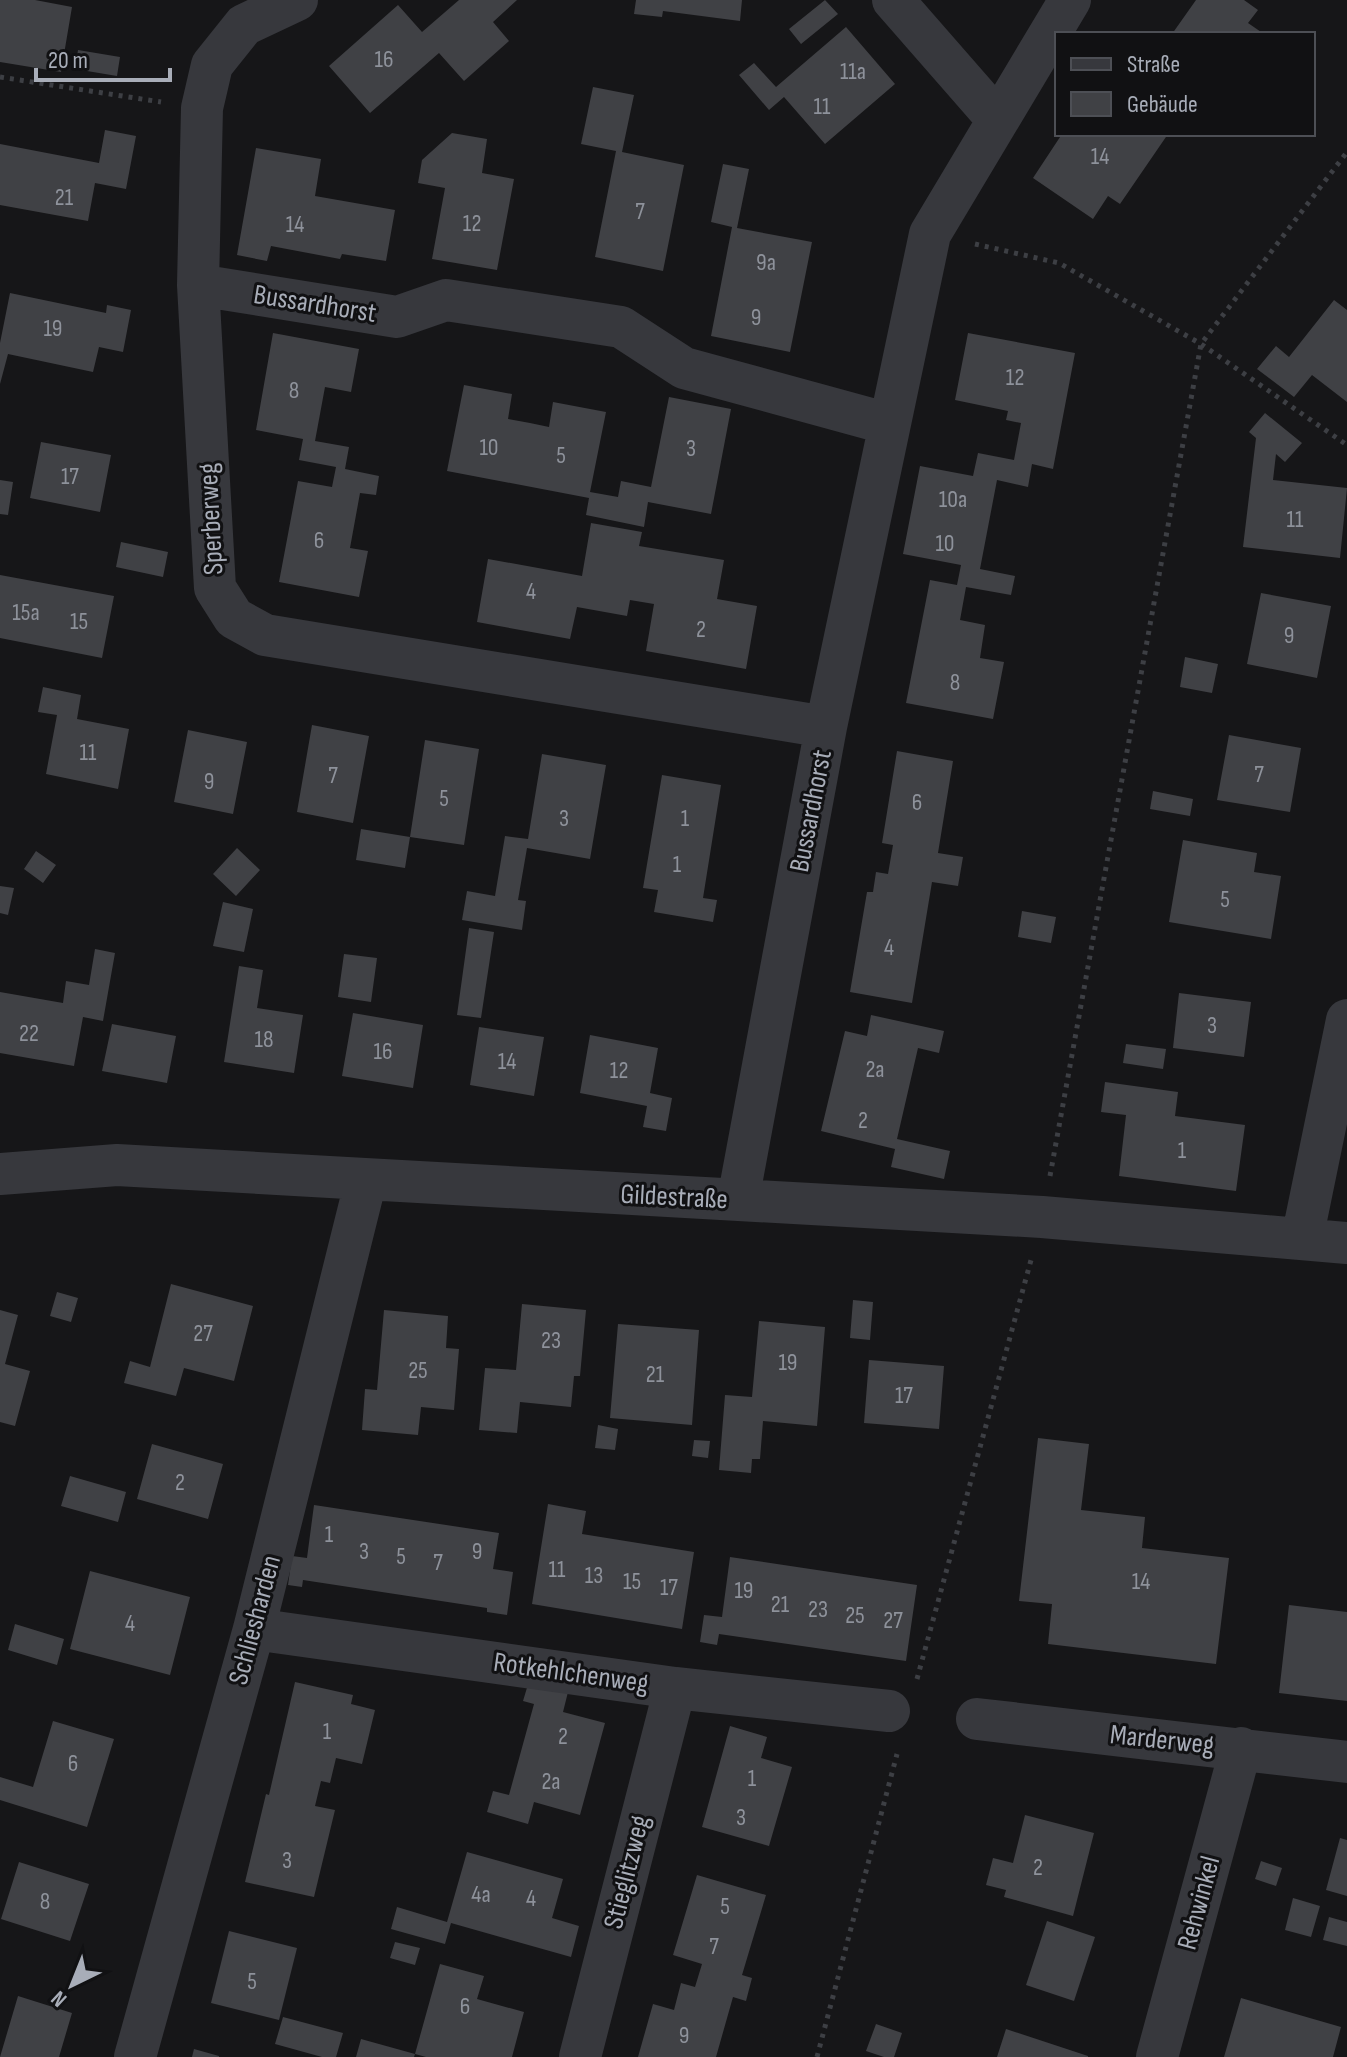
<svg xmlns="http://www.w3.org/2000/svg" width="1347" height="2057" font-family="'Sofia Sans Condensed',sans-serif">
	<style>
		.building { fill: #404145 }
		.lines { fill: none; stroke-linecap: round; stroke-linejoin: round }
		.path { stroke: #3d3f44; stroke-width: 5; stroke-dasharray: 4 6; stroke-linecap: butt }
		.street { stroke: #37383d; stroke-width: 42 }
		.labels { text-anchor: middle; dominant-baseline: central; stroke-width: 6; stroke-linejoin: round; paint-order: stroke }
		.number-label { font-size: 24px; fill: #8e929b }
		.street-label { font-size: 28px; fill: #a8adb8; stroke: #111113 }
	</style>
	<rect width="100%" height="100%" fill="#161618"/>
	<path class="building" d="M0,0H35L72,7L61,72L0,62Z
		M459,0H517L493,22L509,41L464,81L439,53L370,113L329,66L398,5L422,32Z
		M636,0H742L740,21L663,11L662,17L634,14Z
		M825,0L838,14L801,44L789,29Z
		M1196,0H1244L1258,10L1248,23L1264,34H1172Z
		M846,27L895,84L825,144L784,97L769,110L739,75L754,63L776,87Z
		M78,50L120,57L117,76L75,69Z
		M593,87L634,95L622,152L684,165L663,271L595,257L616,151L581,144Z
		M105,130L136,136L126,189L95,183L88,221L0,205V144L99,163Z
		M452,133L487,139L482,173L514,179L497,270L432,259L445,188L418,183L422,160Z
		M1062,134H1168L1120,204L1108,196L1093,219L1033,178Z
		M256,148L321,159L315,196L395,210L386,261L342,254L340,259L271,246L267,261L237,255Z
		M723,164L749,169L737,228L812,242L790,352L711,336L732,227L711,222Z
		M10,293L106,313L107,305L131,310L123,352L99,347L93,372L8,354L0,384V343Z
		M1334,300L1347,310V402L1312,375L1294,397L1257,369L1276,346L1289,357Z
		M273,333L359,349L351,392L325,387L315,441L349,447L345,469L379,476L376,495L360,493L350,548L368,551L359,597L279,582L298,481L332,487L336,467L299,460L303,439L256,430Z
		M968,333L1075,353L1053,469L1032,464L1028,487L997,480L980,569L1015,576L1011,595L966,587L960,620L985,625L980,658L1004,662L993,719L906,703L930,580L957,585L961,565L903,554L920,466L973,476L978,453L1014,460L1021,423L1006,420L1008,411L955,400Z
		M464,385L512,394L508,419L530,423L549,427L553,402L606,412L590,492L618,497L621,481L651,487L669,397L731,409L711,514L648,502L644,527L586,515L589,498L447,471Z
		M1265,413L1302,443L1285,462L1276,454L1273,480L1347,488L1340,558L1243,547L1256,438L1249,432Z
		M41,442L111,455L100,512L30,498Z
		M0,480L13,482L8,515L0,514Z
		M591,523L642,532L639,546L724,560L717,599L757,606L746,669L646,651L654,604L630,600L627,616L577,607L570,639L477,622L488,559L582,576Z
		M121,542L168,552L163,577L116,567Z
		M0,575L114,596L102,658L0,638Z
		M1261,593L1331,606L1317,678L1247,664Z
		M1185,657L1218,664L1212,693L1180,687Z
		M43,687L81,695L77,719L129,729L118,789L46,774L57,715L38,712Z
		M312,725L369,736L353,823L297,812Z
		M188,730L247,742L233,814L174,802Z
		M1229,735L1301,748L1290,812L1217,800Z
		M425,740L479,749L464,845L410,837Z
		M897,751L953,761L938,853L963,857L958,886L932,882L912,1003L850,992L867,892H873L876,872L888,874L893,845L882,843Z
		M542,754L606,765L590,859L527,848L518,900L526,901L522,930L462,920L467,891L495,896L505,836L528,839Z
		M662,775L721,785L703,898L717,900L713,922L654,912L658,890L643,888Z
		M1153,791L1193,799L1190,816L1150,809Z
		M361,829L410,837L405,868L356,860Z
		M1183,840L1257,853L1254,872L1281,876L1271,939L1169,922Z
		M237,848L260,870L236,896L213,874Z
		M36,851L56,865L43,883L24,869Z
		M0,886L14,888L8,915L0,913Z
		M223,902L253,909L244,952L213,946Z
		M1022,911L1056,917L1051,943L1018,937Z
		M469,928L494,932L481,1018L457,1015Z
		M95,949L115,953L103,1021L83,1017L74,1066L0,1053V992L63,1003L66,981L89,985Z
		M344,954L377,958L371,1002L338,997Z
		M239,966L263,970L257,1008L303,1015L294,1073L224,1062Z
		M1179,993L1251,1002L1244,1057L1173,1048Z
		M353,1013L423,1025L413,1088L342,1076Z
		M871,1015L944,1031L939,1053L918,1048L897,1139L950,1151L944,1179L891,1167L895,1149L821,1131L845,1031L867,1036Z
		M112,1024L176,1036L167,1083L102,1071Z
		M479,1027L544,1037L534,1096L470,1085Z
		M590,1035L658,1048L650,1093L672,1098L666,1131L643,1127L647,1106L580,1093Z
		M1126,1044L1166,1049L1163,1069L1123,1063Z
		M1105,1082L1178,1092L1175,1116L1245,1125L1236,1191L1119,1176L1126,1115L1101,1112Z
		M171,1284L253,1306L234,1381L184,1368L176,1396L124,1383L130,1361L150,1367Z
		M57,1292L78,1298L71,1322L50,1316Z
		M853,1300L873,1302L870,1340L850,1338Z
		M522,1304L586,1310L580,1376H574L571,1407L520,1402L517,1433L479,1430L485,1368L516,1370Z
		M0,1310L18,1315L5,1364L30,1371L15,1426L0,1422Z
		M384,1310L448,1316L446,1348L459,1349L454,1410L421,1407L418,1435L362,1430L365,1389L377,1390Z
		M759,1321L825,1327L817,1426L763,1421L760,1459H752L751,1473L719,1470L725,1395L752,1397Z
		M618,1324L699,1330L692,1425L610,1418Z
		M869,1360L944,1366L939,1429L864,1423Z
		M598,1425L618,1429L615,1450L595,1448Z
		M1038,1438L1089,1444L1081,1510L1145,1517L1142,1548L1229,1558L1216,1664L1048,1644L1052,1604L1019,1601Z
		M694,1440L710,1441L708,1458L692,1456Z
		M152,1444L223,1464L208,1519L137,1499Z
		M70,1476L126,1492L118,1522L61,1506Z
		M548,1504L586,1511L582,1534L694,1552L682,1629L532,1604Z
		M314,1505L499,1533L493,1569L513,1572L507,1615L487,1612V1608L303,1580L302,1587L288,1585L292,1556L307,1558Z
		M730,1557L917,1585L906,1661L719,1634L717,1645L700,1642L704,1615L722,1617Z
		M90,1571L190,1597L170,1675L70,1649Z
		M1289,1605L1347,1612V1701L1279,1693Z
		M15,1624L64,1639L57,1665L8,1650Z
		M529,1681L568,1692L563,1712L605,1723L580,1815L534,1802L528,1824L487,1812L493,1791L509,1795L534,1704L523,1701Z
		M295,1682L353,1695L351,1704L375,1710L362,1764L336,1758L330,1783L321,1781L315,1806L335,1810L314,1897L245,1882L266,1794L269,1795Z
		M53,1721L114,1739L87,1827L0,1800V1777L33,1787Z
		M730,1726L767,1737L761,1758L792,1767L769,1846L702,1827Z
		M1025,1815L1094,1833L1073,1916L1004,1897L1006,1890L986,1885L993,1858L1013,1863Z
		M1340,1838L1347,1840V1896L1326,1890Z
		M467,1852L563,1879L552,1918L579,1926L571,1957L451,1923L445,1944L391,1929L397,1907L447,1922Z
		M1261,1861L1282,1868L1276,1886L1255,1879Z
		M19,1862L89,1884L70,1941L1,1919Z
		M697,1875L766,1895L742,1975L752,1978L746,2001L733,1997L716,2057H638L653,2004L674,2010L681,1983L695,1987L702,1964L673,1955Z
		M1293,1898L1320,1906L1311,1937L1285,1930Z
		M1329,1917L1347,1922V1946L1323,1940Z
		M1047,1921L1095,1937L1074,2001L1026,1985Z
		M229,1931L297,1948L279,2020L211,2003Z
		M395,1942L420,1948L415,1965L390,1958Z
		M440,1964L484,1976L477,1999L524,2012L512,2057H426L415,2054Z
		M18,1996L72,2013L59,2057H0Z
		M1241,1998L1341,2027L1333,2057H1224Z
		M283,2017L343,2033L336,2057H322L275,2044Z
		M876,2024L902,2033L894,2057H884L866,2051Z
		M1006,2029L1088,2056V2057H997Z
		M361,2039L415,2054L414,2057H356Z
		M194,2049L219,2056V2057H192Z"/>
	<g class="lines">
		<path class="path" d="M0,77L161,102
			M975,244L1059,263L1201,344L1347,445
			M1050,1176L1201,344L1347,152
			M917,1679L1031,1260
			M817,2057L897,1754"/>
		<path class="street" d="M297,0L244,25L212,65L202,108L198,285L215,588L234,618L265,635L826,727
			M893,0L997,119
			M198,285L397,317L446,300L621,327L684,368L889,424
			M0,1174L117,1165L1042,1217L1347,1243
			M738,1200L826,727L930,234L1070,0
			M1302,1239L1347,1020
			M254,1629L675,1688L889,1711
			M977,1719L1347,1762
			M135,2057L254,1629L366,1180
			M580,2057L675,1688
			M1157,2057L1241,1748"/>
	</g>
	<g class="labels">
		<g class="number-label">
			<text x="384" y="59">16</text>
			<text x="853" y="71">11a</text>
			<text x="822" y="106">11</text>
			<text x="1100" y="156">14</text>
			<text x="64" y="197">21</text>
			<text x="640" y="211">7</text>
			<text x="472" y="223">12</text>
			<text x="295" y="224">14</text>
			<text x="766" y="262">9a</text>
			<text x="756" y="317">9</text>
			<text x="53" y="328">19</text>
			<text x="1015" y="377">12</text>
			<text x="294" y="390">8</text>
			<text x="489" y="447">10</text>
			<text x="691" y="448">3</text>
			<text x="561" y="455">5</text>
			<text x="70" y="476">17</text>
			<text x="953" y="499">10a</text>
			<text x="1295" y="519">11</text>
			<text x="319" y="540">6</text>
			<text x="945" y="543">10</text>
			<text x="531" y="591">4</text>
			<text x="26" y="612">15a</text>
			<text x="79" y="621">15</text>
			<text x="701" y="629">2</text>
			<text x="1289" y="635">9</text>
			<text x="955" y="682">8</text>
			<text x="88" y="752">11</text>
			<text x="1259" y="774">7</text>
			<text x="333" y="775">7</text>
			<text x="209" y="781">9</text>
			<text x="444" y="798">5</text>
			<text x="917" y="802">6</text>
			<text x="564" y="818">3</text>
			<text x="685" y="818">1</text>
			<text x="677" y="864">1</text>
			<text x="1225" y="899">5</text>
			<text x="889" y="947">4</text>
			<text x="1212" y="1025">3</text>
			<text x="29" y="1033">22</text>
			<text x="264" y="1039">18</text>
			<text x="383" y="1051">16</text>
			<text x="507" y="1061">14</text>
			<text x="875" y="1069">2a</text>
			<text x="619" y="1070">12</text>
			<text x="863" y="1120">2</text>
			<text x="1182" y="1150">1</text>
			<text x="203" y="1333">27</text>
			<text x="551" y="1340">23</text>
			<text x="788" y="1362">19</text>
			<text x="418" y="1370">25</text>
			<text x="655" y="1374">21</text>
			<text x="904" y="1395">17</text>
			<text x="180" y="1482">2</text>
			<text x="329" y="1534">1</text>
			<text x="364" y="1551">3</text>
			<text x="477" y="1551">9</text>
			<text x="401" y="1556">5</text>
			<text x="438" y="1562">7</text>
			<text x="557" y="1569">11</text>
			<text x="594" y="1575">13</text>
			<text x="632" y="1581">15</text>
			<text x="1141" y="1581">14</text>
			<text x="669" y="1587">17</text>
			<text x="744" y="1590">19</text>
			<text x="780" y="1604">21</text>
			<text x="818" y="1609">23</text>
			<text x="855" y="1615">25</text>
			<text x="893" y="1620">27</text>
			<text x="130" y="1623">4</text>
			<text x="327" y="1731">1</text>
			<text x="563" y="1736">2</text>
			<text x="73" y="1763">6</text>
			<text x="752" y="1778">1</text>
			<text x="551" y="1781">2a</text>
			<text x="741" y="1817">3</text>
			<text x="287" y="1860">3</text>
			<text x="1038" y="1867">2</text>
			<text x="481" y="1894">4a</text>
			<text x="531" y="1898">4</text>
			<text x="45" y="1901">8</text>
			<text x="725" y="1906">5</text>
			<text x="714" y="1946">7</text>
			<text x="252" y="1981">5</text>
			<text x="465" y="2006">6</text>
			<text x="684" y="2035">9</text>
		</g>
		<g class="street-label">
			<text transform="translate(315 304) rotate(9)">Bussardhorst</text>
			<text transform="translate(211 519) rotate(-93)">Sperberweg</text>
			<text transform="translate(811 811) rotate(-79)">Bussardhorst</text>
			<text transform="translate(674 1197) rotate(3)">Gildestraße</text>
			<text transform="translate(255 1620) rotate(-75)">Schliesharden</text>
			<text transform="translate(571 1673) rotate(8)">Rotkehlchenweg</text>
			<text transform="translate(1162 1740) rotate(6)">Marderweg</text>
			<text transform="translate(627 1872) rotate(-76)">Stieglitzweg</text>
			<text transform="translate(1199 1903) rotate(-75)">Rehwinkel</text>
		</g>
	</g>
	<rect x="1055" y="32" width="260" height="104" fill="#111113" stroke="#4d4f55" stroke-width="2"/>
	<rect x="1071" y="58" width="40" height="12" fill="#37383d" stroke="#4d4f55" stroke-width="2"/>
	<text x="1127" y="72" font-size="24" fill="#a8adb8">Straße</text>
	<rect x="1071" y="92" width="40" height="24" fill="#404145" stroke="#4d4f55" stroke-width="2"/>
	<text x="1127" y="112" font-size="24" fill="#a8adb8">Gebäude</text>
	<g transform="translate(72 1985) rotate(223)" stroke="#111113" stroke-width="6" paint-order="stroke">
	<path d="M0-6L14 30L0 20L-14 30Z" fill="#a8adb8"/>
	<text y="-12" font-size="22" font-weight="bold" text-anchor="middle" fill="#a8adb8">N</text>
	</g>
	<path d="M36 68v12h134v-12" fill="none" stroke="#a8adb8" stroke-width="4"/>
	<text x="48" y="68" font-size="24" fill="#a8adb8" stroke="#111113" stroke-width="6" paint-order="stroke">20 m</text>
</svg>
